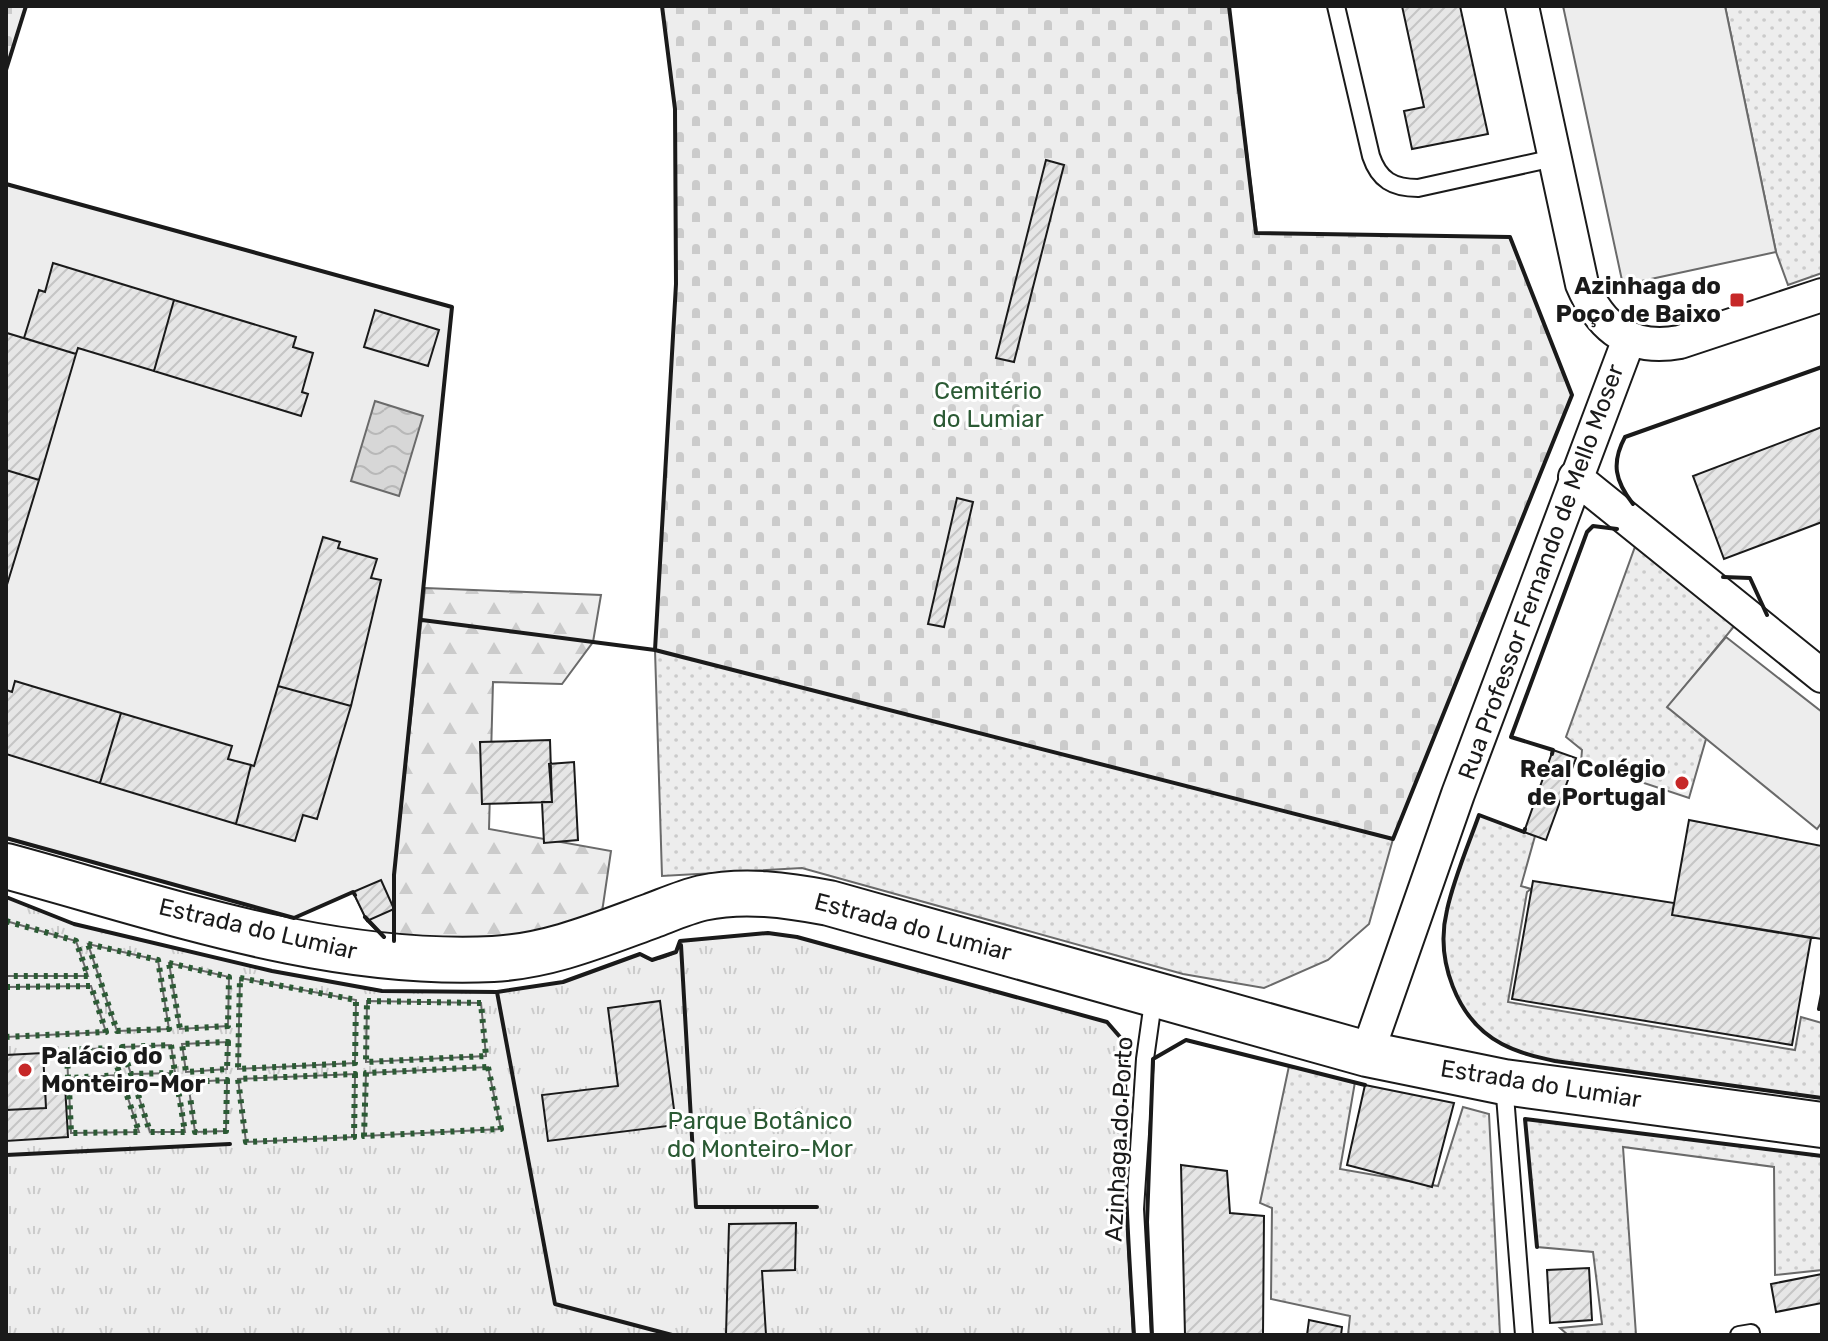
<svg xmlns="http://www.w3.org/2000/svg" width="1828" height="1341" font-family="Rubik,sans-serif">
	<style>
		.grass { fill: url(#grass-dots); stroke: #6a6a6a; stroke-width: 2 }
		.forest { fill: url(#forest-firs); stroke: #6a6a6a; stroke-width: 2 }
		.cemetery { fill: url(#cemetery-stones); stroke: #6a6a6a; stroke-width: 2 }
		.park { fill: url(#park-tufts); stroke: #6a6a6a; stroke-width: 2 }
		.built { fill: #ededed; stroke: #6a6a6a; stroke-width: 2 }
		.water { fill: url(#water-waves); stroke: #6a6a6a; stroke-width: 2 }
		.building { fill: url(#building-hatch); stroke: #1a1a1a; stroke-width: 2 }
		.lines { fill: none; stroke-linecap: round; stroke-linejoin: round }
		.lane-casing { stroke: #1a1a1a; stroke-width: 20 }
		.street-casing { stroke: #1a1a1a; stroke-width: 36 }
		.secondary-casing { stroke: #1a1a1a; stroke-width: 48 }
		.lane { stroke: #fff; stroke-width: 16 }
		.street { stroke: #fff; stroke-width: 32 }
		.secondary { stroke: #fff; stroke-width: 44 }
		.hedge { stroke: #2b5a34; stroke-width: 6; stroke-dasharray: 4 6; stroke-linecap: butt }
		.wall { stroke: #1a1a1a; stroke-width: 4 }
		.poi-dot { fill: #c62828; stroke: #fff; stroke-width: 3 }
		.labels { text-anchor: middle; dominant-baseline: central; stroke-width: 6; stroke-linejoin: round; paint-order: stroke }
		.poi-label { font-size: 24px; font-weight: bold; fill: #1a1a1a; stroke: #fff; text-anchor: end }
		.park-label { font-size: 24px; fill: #2b5a34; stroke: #fff }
		.street-label { font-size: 24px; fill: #1a1a1a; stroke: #fff }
	</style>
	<defs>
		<pattern id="grass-dots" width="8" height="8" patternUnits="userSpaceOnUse" patternTransform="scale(2)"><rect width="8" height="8" fill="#ededed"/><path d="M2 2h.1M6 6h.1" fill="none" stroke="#cbcbcb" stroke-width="1.8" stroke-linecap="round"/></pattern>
		<pattern id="forest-firs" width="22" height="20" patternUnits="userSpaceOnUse" patternTransform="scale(2)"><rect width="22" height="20" fill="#ededed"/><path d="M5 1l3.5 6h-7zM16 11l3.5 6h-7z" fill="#cbcbcb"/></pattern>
		<pattern id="cemetery-stones" width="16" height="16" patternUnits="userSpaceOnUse" patternTransform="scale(2)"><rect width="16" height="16" fill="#ededed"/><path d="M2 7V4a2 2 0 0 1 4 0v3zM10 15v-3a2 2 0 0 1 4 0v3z" fill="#cbcbcb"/></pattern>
		<pattern id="park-tufts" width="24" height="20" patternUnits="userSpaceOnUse" patternTransform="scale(2)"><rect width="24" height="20" fill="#ededed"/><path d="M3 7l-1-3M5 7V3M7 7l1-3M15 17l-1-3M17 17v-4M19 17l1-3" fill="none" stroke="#cbcbcb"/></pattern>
		<pattern id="water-waves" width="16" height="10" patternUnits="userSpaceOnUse" patternTransform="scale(2)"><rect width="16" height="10" fill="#d7d7d7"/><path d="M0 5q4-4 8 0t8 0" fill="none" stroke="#b8b8b8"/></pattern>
		<pattern id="building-hatch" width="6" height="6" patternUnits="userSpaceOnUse" patternTransform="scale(2)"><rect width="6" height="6" fill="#e6e6e6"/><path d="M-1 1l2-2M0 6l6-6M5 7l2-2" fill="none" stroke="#c5c5c5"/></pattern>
	</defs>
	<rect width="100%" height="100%" fill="#fff"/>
	<path class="grass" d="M1725,6H1822V273L1788,285L1776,252Z
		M1636,544L1736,624L1668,707L1706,739L1689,798L1581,762L1582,750L1566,737Z
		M655,650L1393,839L1369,924L1328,960L1264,988L1183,974L802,868L662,876Z
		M1479,815L1535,836L1521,886L1531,889L1527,892L1508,1002L1795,1050L1801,1017L1822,1023V1098L1555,1061C1537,1057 1519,1053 1502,1044C1456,1020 1435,959 1447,910C1454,878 1468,846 1479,815Z
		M1289,1066L1355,1082L1340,1169L1438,1186L1463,1107L1489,1114L1500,1335H1348L1350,1316L1271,1299L1272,1208L1260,1203Z
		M1525,1119L1822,1156V1270L1775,1275L1774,1167L1623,1147L1636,1335H1568L1560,1328L1602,1324L1593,1252L1537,1247Z"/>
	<path class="forest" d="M425,588L601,595L593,642L562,684L493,682L489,829L611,851L601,919L520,939L394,947V875Z"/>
	<path class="cemetery" d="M6,6H26L6,70Z
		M662,6H1229L1257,233L1510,237L1572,395L1393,839L655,650L676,284L675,109Z"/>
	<path class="park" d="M6,897L74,924L272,971L382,991L497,992L563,982L640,954C651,964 664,958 676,952L680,941L768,933L797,937L1107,1022L1127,1045C1121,1145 1128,1236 1134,1335H6Z"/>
	<path class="built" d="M1563,6H1725L1776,252L1623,285Z
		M6,184L452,307L394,875V947L367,921L353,892L294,918L6,838Z
		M1726,637L1822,712V822L1817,829L1667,707Z
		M6,921L76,941L88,976H6Z
		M88,944L158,960L169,1029L117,1031Z
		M169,963L229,977L228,1026L180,1029Z
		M240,978L356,1000L355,1063L238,1069Z
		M91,986L106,1032L6,1037V987Z
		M367,1001L481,1003L486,1056L366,1062Z
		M228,1042L227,1069L186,1072L182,1044Z
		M171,1045L175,1073L131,1074L122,1047Z
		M111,1048L120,1075L68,1078L67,1050Z
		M488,1067L501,1129L364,1136L366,1073Z
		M355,1074L354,1137L246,1142L238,1079Z
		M227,1080L226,1131L195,1132L188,1082Z
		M177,1083L185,1132H150L135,1085Z
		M124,1086L139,1132L71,1133L69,1088Z"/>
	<path class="water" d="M375,401L423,416L399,496L351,481Z"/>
	<path class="building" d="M1402,6H1460L1488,134L1412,149L1404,111L1424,107Z
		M1046,160L1064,165L1014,362L996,358Z
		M53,263L174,300L154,371L78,348L76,354L24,338L39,290L45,292Z
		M174,300L296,337L293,347L313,353L302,392L308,394L301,416L154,371Z
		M375,310L439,330L428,366L364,347Z
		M7,333L76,354L39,480L6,470Z
		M1822,427V522L1724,559L1693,476Z
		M6,470L39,480L6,588Z
		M957,498L973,502L944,627L928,624Z
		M323,537L340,542L338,548L377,559L371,578L381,580L351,706L278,686Z
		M15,681L121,713L100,783L6,754V690L12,692Z
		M278,686L351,706L317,819L303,815L295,841L236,824L251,765L254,766Z
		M121,713L232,746L228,759L251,765L236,824L100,783Z
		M550,740L552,802L482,804L480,742Z
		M1553,750L1576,758L1546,840L1524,832Z
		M574,762L578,840L544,843L542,802H552L549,764Z
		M1689,820L1822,846V939L1672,915Z
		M381,880L394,909L367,921L353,892Z
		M1533,881L1674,903L1672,915L1811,938L1792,1045L1512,999Z
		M660,1001L676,1125L548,1141L542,1095L618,1086L608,1008Z
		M43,1053L46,1108L6,1110V1055Z
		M65,1085L68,1137L6,1141V1110L46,1108L45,1086Z
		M1365,1085L1454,1103L1432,1187L1347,1165Z
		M1181,1165L1227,1171L1230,1213L1264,1216L1263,1335H1185Z
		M796,1223L795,1270L762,1271L766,1335H726L729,1224Z
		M1589,1268L1592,1320L1550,1323L1547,1270Z
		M1822,1274V1303L1776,1312L1771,1284Z
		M1309,1320L1342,1327L1341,1335H1307Z"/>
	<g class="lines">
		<defs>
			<path id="lane" d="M1336,6L1371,156C1379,180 1393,188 1418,188L1554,158
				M1504,1083L1524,1335
				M1142,1335L1135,1209L1145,1059L1154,995
				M1739,1335L1751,1333"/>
			<path id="street" d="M1522,6L1582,284C1601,329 1631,351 1680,342L1822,295
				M1575,477L1822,676
				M1367,1054L1458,794L1629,339"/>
			<path id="secondary" d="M6,866C165,909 326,967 493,959C549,956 599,935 651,916C667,910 685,902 702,898C744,889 787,895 829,903L1367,1054L1504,1082L1822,1125"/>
		</defs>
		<use href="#lane" class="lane-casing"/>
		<use href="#street" class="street-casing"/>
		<use href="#secondary" class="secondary-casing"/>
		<use href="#lane" class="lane"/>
		<use href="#street" class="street"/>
		<use href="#secondary" class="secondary"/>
		<path class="hedge" d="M6,921L76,941L88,976H6
			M88,944L158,960L169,1029L117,1031Z
			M169,963L229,977L228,1026L180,1029Z
			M240,978L356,1000L355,1063L238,1069Z
			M6,987L91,986L106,1032L6,1037
			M367,1001L481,1003L486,1056L366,1062Z
			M228,1042L227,1069L186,1072L182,1044Z
			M171,1045L175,1073L131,1074L122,1047Z
			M111,1048L120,1075L68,1078L67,1050Z
			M488,1067L501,1129L364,1136L366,1073Z
			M355,1074L354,1137L246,1142L238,1079Z
			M227,1080L226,1131L195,1132L188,1082Z
			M177,1083L185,1132H150L135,1085Z
			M124,1086L139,1132L71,1133L69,1088Z"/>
		<path class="wall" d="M662,6L675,109L676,284L655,650L1393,839L1572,395L1510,237L1256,233L1229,6
			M6,70L26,6
			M6,184L452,307L394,875V941
			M1633,504C1615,481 1611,463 1625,437L1822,367
			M1723,577L1750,578L1767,615
			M422,620L655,650
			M1552,754L1553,750L1511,737L1587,532L1593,526L1617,529
			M1525,829L1524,832L1479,815C1468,846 1454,878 1447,910C1435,959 1456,1020 1502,1044C1519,1053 1537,1057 1555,1061L1822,1098
			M1822,832V833
			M6,838L294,918L353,892L355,895
			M6,897L74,924L272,971L382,991L497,992L563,982L640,954L652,960L676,952L680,941L768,933L797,937L1107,1022L1127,1045C1121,1145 1128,1236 1134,1335
			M365,917L384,937
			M681,945L696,1207H817
			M497,992L555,1304L672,1335
			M1819,1009L1822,994
			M6,1155L230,1144
			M1537,1247L1525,1119L1822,1156
			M1152,1335L1147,1222L1153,1059L1186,1040L1365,1085"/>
	</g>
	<g class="poi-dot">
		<rect x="1729" y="292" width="16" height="16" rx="4"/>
		<circle cx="1682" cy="783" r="8"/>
		<circle cx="25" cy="1070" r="8"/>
	</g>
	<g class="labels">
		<g class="poi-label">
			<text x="1721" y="286">Azinhaga do<tspan x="1721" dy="28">Poço de Baixo</tspan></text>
			<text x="1666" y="769">Real Colégio<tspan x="1666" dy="28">de Portugal</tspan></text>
			<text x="41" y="1056" text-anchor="start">Palácio do<tspan x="41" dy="28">Monteiro-Mor</tspan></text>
		</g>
		<g class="park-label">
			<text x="988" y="391">Cemitério<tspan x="988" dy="28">do Lumiar</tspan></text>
			<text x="760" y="1121">Parque Botânico<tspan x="760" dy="28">do Monteiro-Mor</tspan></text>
		</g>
		<g class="street-label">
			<text transform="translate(1541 572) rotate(-70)">Rua Professor Fernando de Mello Moser</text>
			<text transform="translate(913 927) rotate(15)">Estrada do Lumiar</text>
			<text transform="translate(258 929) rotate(13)">Estrada do Lumiar</text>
			<text transform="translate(1541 1084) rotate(9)">Estrada do Lumiar</text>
			<text transform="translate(1119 1139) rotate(-87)">Azinhaga do Porto</text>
		</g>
	</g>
	<rect width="1828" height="1341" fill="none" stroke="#1a1a1a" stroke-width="16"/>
</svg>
